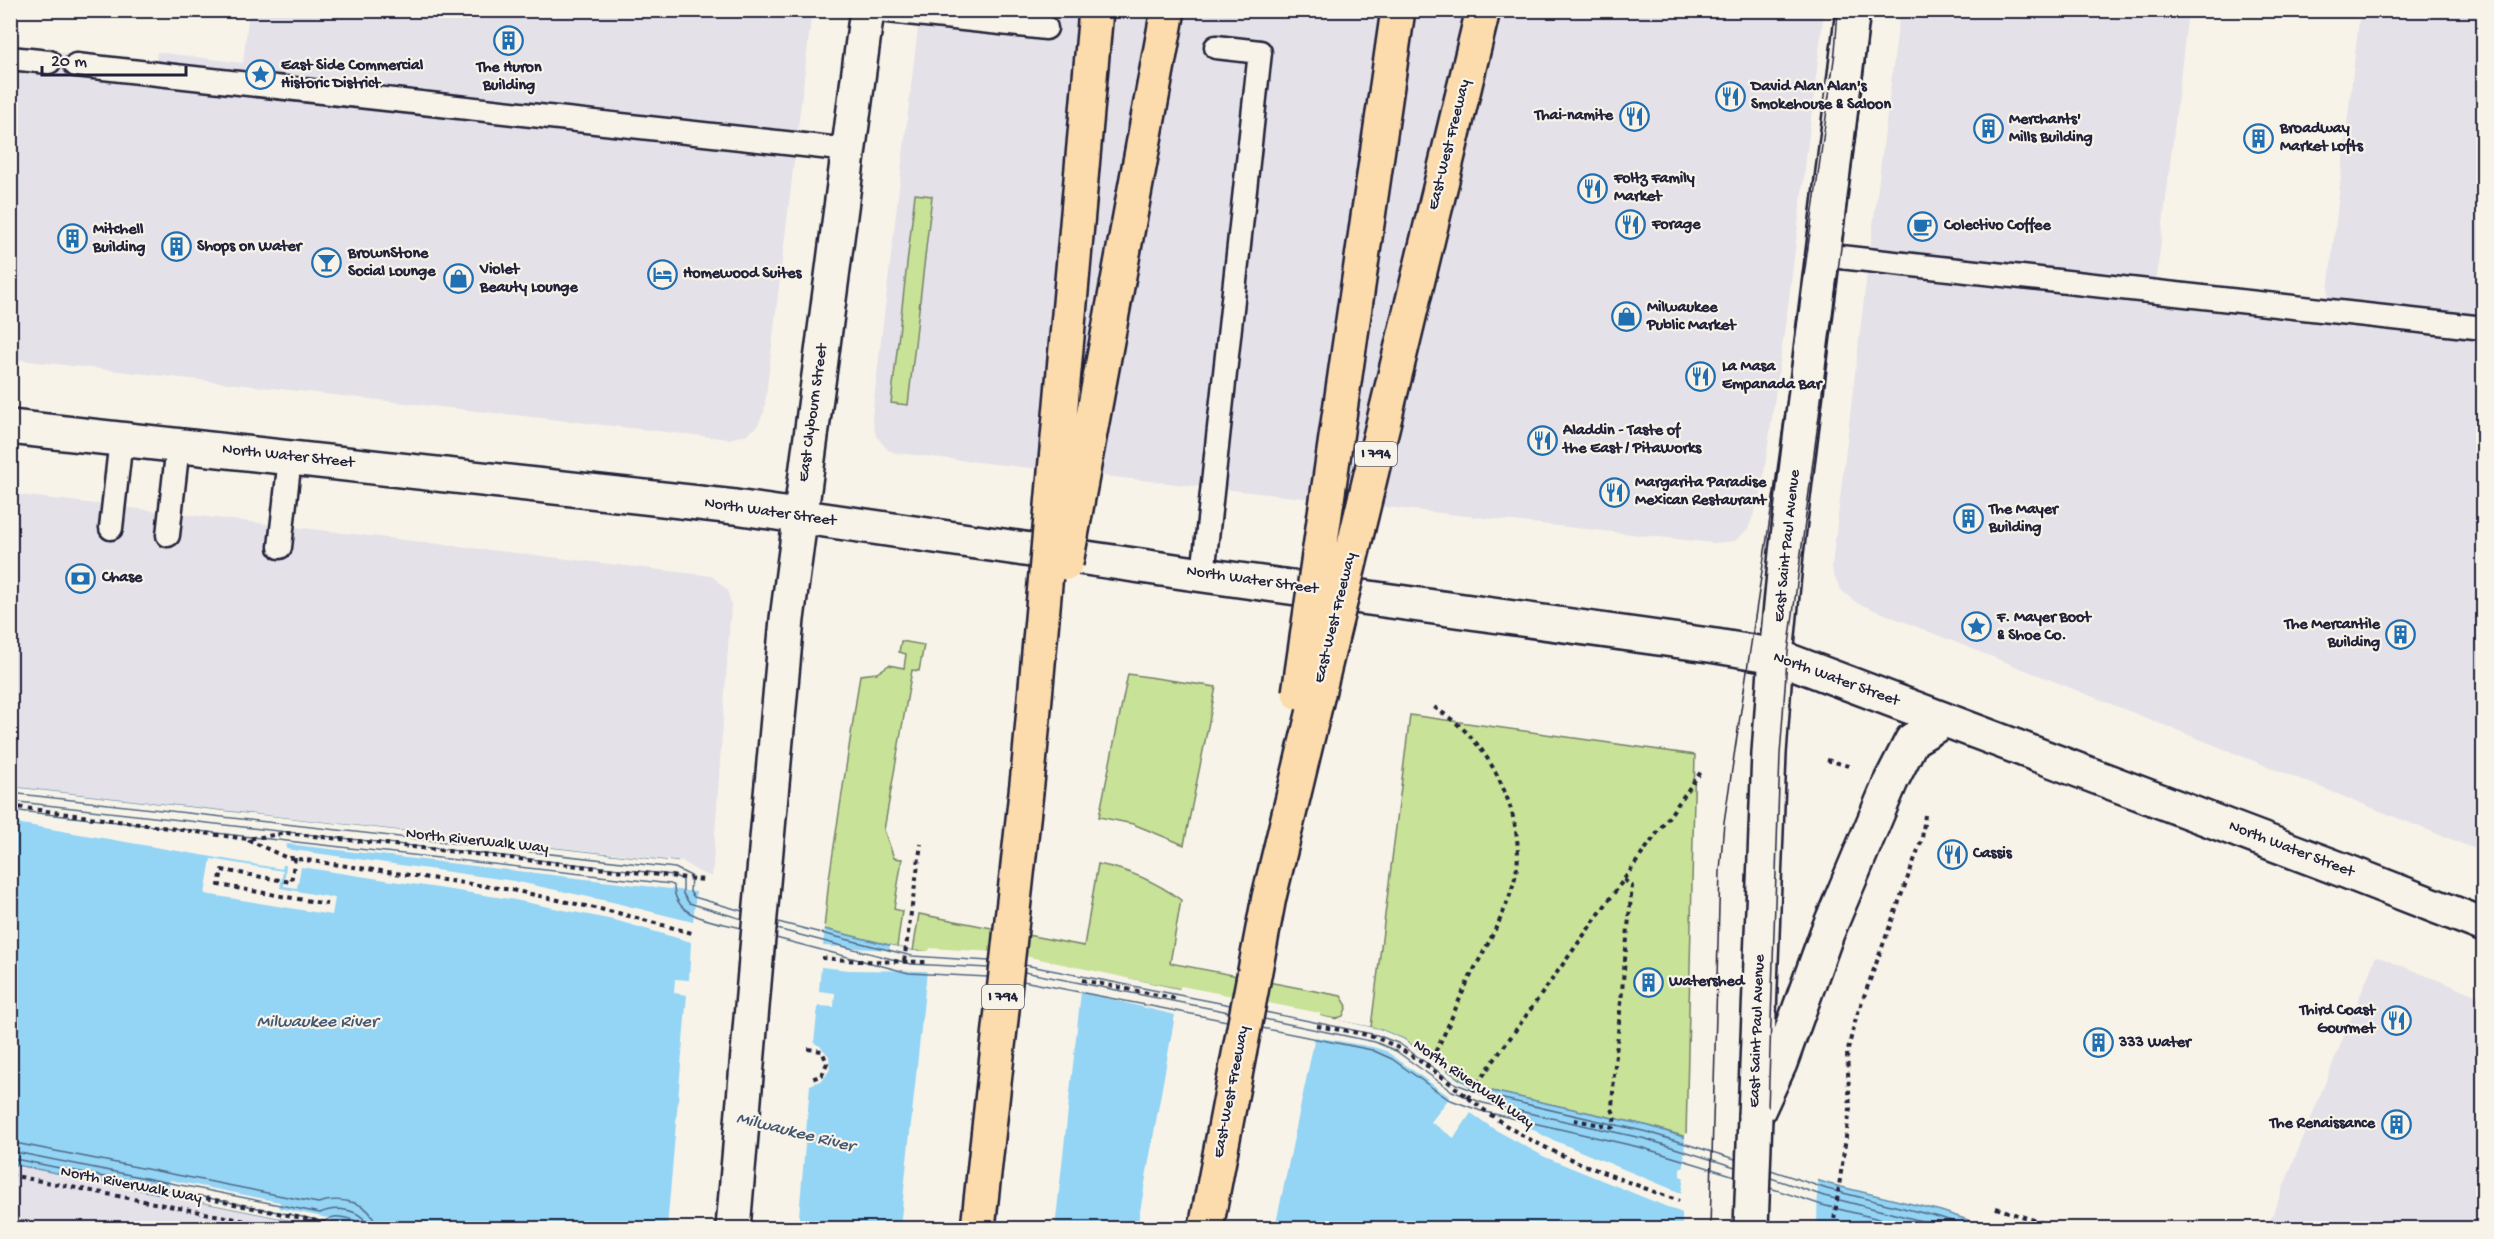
<svg xmlns="http://www.w3.org/2000/svg" width="2494" height="1239" font-family="'Gochi Hand',sans-serif">
	<style>
		.built { fill: #e4e1e8 }
		.green { fill: #c8e298; stroke: #75826a; stroke-width: 1.5 }
		.water { fill: #94d4f5; stroke: #668dab; stroke-width: 1.5 }
		.pier { fill: #f7f3e8; fill-rule: evenodd }
		.lines { fill: none; stroke-linecap: round; stroke-linejoin: round }
		.shore { stroke: #506985; stroke-width: 1.5 }
		.service-casing { stroke: #22223b; stroke-width: 27 }
		.tertiary-casing { stroke: #22223b; stroke-width: 38 }
		.secondary-casing { stroke: #22223b; stroke-width: 38 }
		.path { stroke: #22223b; stroke-width: 4; stroke-dasharray: 4.5 4.5; stroke-linecap: butt }
		.service { stroke: #f7f3e8; stroke-width: 22 }
		.tertiary { stroke: #f7f3e8; stroke-width: 33 }
		.secondary { stroke: #f7f3e8; stroke-width: 33 }
		.tram { stroke: #22223b; stroke-width: 1.5 }
		.tertiary-bridge-casing { stroke: #22223b; stroke-width: 38; stroke-linecap: butt }
		.secondary-bridge-casing { stroke: #22223b; stroke-width: 38; stroke-linecap: butt }
		.motorway-bridge-casing { stroke: #22223b; stroke-width: 38; stroke-linecap: butt }
		.tertiary-bridge { stroke: #f7f3e8; stroke-width: 33 }
		.secondary-bridge { stroke: #f7f3e8; stroke-width: 33 }
		.motorway-bridge { stroke: #fcdcac; stroke-width: 33 }
		.labels { text-anchor: middle; dominant-baseline: central; stroke-width: 4.5; stroke-linejoin: round; paint-order: stroke }
		.shield { fill: #f7f3e8; stroke: #62616f; stroke-width: 1.5 }
		.shield-label { font-size: 15px; font-weight: bold; fill: #22223b }
		.poi-label { font-size: 16px; font-weight: bold; fill: #22223b; stroke: #f7f3e8; text-anchor: start }
		.street-label { font-size: 16px; fill: #22223b; stroke: #f7f3e8 }
		.water-label { font-size: 18px; font-style: italic; fill: #445773; stroke: #f7f3e8 }
	</style>
	<rect width="100%" height="100%" fill="#f7f3e8"/>
	<filter id="ink" filterUnits="userSpaceOnUse"><feTurbulence type="fractalNoise" baseFrequency=".0167" numOctaves="2"/><feDisplacementMap in="SourceGraphic" scale="12" xChannelSelector="R" yChannelSelector="G"/><feConvolveMatrix kernelMatrix="1 2 1 2 8 2 1 2 1" color-interpolation-filters="sRGB"/></filter>
	<g filter="url(#ink)">
		<path class="built" d="M249,11H812L764,412L756,428L745,435L729,439L11,359V47L155,64L157,52L243,63Z
			M920,11H1824L1790,291L1761,495L1748,529L1735,541L1713,543L896,453L888,450L876,436L872,417Z
			M1900,11H2188L2156,284L1870,250Z
			M2360,11H2483V852L1857,603L1842,591L1833,574L1832,566L1867,273L2429,336L2432,311L2327,299Z
			M11,494L712,576L728,591L731,605L712,877L697,871L682,861L11,787Z
			M2376,956L2483,998V1228H2267Z
			M10,1164L330,1228L332,1222L366,1228H11Z"/>
		<path class="green" d="M915,194L932,196L908,405L891,403Z
			M901,641L924,645L919,671L912,670L884,830L894,858L902,859L894,909L902,911L897,947L824,929L829,879L860,675L877,673L889,665L904,668L906,654L899,652Z
			M1128,674L1216,687L1184,845L1133,824L1099,817Z
			M1410,715L1695,755L1686,1137L1649,1126L1487,1090L1459,1079L1403,1039L1371,1027Z
			M1098,864C1130,870 1155,881 1181,900L1170,963L1341,996L1347,1006L1343,1016L1335,1019L1010,956L913,951L919,914L1084,946Z"/>
		<path class="water" d="M10,787L677,862L696,891L824,929L913,951L1010,956L1379,1029L1403,1039L1459,1079L1487,1090L1649,1126L1829,1184L1941,1211L1992,1228H366L332,1222L330,1228L11,1164Z"/>
		<path class="pier" d="M11,787L677,862L700,873L699,889L825,926L823,946L889,950L890,945L913,951H929L930,948L1011,953L1179,989L1181,986L1320,1013V1016L1379,1029L1403,1039L1506,1114L1546,1137L1681,1193L1684,1178L1680,1176V1169L1684,1167L1685,1133L1818,1177L1817,1228H1682V1213L1545,1157L1494,1129L1471,1113L1454,1138L1431,1122L1450,1097L1386,1051L1373,1047L1315,1037L1275,1228H1137L1175,1015L1081,992L1055,1228H900L927,971L849,970L821,967L819,991L835,993L834,1007L818,1006L814,1043L820,1046L829,1056L830,1069L823,1080L810,1085L798,1228H667L687,995L674,993L675,979L689,980L691,942L618,921L510,899L301,867L297,888L284,886L286,865H283L282,869L10,822ZM287,844L696,892L693,922L612,902L514,881L286,849Z
			M211,859L283,871L280,888L335,898L332,915L205,894Z
			M170,1180L280,1202L279,1208L332,1219V1222L330,1228L167,1195Z"/>
		<g class="lines">
			<path class="shore" d="M10,793L675,868L691,876L690,892L694,897L742,911
				M10,801L673,875L683,880V894L689,903L742,919
				M10,810L671,884L674,886C674,919 716,921 741,928
				M778,922L912,956L989,961
				M777,929L911,964L989,968
				M776,938L909,973L988,977
				M1025,965L1230,1005
				M1024,972L1229,1012
				M1023,981L1227,1021
				M1265,1012L1377,1035L1400,1044L1456,1084L1486,1095L1647,1132L1735,1159
				M1264,1019L1375,1042L1396,1051L1452,1091L1483,1103L1646,1139L1735,1167
				M1262,1028L1372,1050L1392,1059L1448,1099L1481,1111L1643,1148L1735,1176
				M10,1142L318,1203C339,1196 374,1201 375,1228
				M10,1151L320,1213C333,1207 352,1208 363,1218L366,1228
				M10,1158L317,1220L322,1223C336,1214 337,1216 354,1220L358,1228
				M1771,1170L1827,1189L1939,1217L1973,1228
				M1771,1178L1824,1196L1949,1228
				M1770,1188L1822,1205L1916,1228"/>
			<defs>
				<path id="service" d="M879,10L1046,28
					M10,58L49,62
					M76,65L849,150
					M1822,255L2484,328
					M111,528L121,439
					M168,535L178,445
					M280,547L290,458
					M1203,575L1260,52L1216,47"/>
				<path id="tertiary" d="M1755,1117L1769,753L1776,656L1786,553L1853,10"/>
				<path id="secondary" d="M10,427L735,507L1203,575L1716,646L1776,656L2348,872L2484,925
					M762,894L787,619L867,10
					M1755,1117L1780,1063L1827,933L1891,781L1912,740L1945,720
					M733,1228L756,960"/>
			</defs>
			<use href="#service" class="service-casing"/>
			<use href="#tertiary" class="tertiary-casing"/>
			<use href="#secondary" class="secondary-casing"/>
			<path class="path" d="M1827,760L1852,767
				M10,806L247,839L287,833L704,880
				M248,840L285,857L512,890L618,913L692,933
				M295,858L291,882L222,870L219,885L327,904
				M822,958L858,961L928,962
				M904,961L921,844
				M1082,980L1178,999
				M1317,1026C1338,1030 1364,1032 1384,1041C1432,1062 1470,1104 1515,1131C1566,1161 1624,1180 1679,1201
				M808,1049L822,1051L827,1063L822,1075L812,1079
				M1426,1067C1444,1040 1454,1010 1468,981C1486,946 1508,912 1516,873C1525,828 1500,767 1469,735C1459,724 1446,715 1434,707
				M1467,1098L1703,769
				M1574,1120L1613,1127L1615,1116L1612,1109L1614,1075L1632,886L1623,879
				M10,1175L282,1228
				M171,1191L336,1225L335,1228
				M1996,1208L2059,1228
				M1833,1228L1850,1109L1847,1053L1856,1018L1922,839L1925,815"/>
			<use href="#service" class="service"/>
			<use href="#tertiary" class="tertiary"/>
			<use href="#secondary" class="secondary"/>
			<path class="tram" d="M1710,1228L1720,871L1724,822L1774,492L1835,52L1838,10
				M1764,1228L1780,755L1787,660L1865,64L1870,10"/>
			<defs>
				<path id="tertiary-bridge" d="M1751,1228L1755,1117"/>
				<path id="secondary-bridge" d="M756,960L762,894"/>
				<path id="motorway-bridge" d="M1066,563L1168,10
					M1299,693L1398,10
					M978,1228L1029,765L1096,10
					M1206,1228L1269,897L1483,10"/>
			</defs>
			<use href="#tertiary-bridge" class="tertiary-bridge-casing"/>
			<use href="#secondary-bridge" class="secondary-bridge-casing"/>
			<use href="#motorway-bridge" class="motorway-bridge-casing"/>
			<use href="#tertiary-bridge" class="tertiary-bridge"/>
			<use href="#secondary-bridge" class="secondary-bridge"/>
			<use href="#motorway-bridge" class="motorway-bridge"/>
		</g>
	</g>
	<defs>
		<symbol id="building-ring" viewBox="-11 -11 22 22"><circle r="9.5" fill="#f7f3e8" stroke="#1f6fb2" stroke-width="1.5"/><path d="M-4-6H4V6H1V3H-1V6H-4ZM-2.5-4.3h1.7v1.8h-1.7ZM.8-4.3h1.7v1.8H.8ZM-2.5-1h1.7V.8h-1.7ZM.8-1h1.7V.8H.8Z" fill="#1f6fb2"/></symbol>
		<symbol id="sight-ring" viewBox="-11 -11 22 22"><circle r="9.5" fill="#f7f3e8" stroke="#1f6fb2" stroke-width="1.5"/><path d="M0-6L1.8-2.2L6-1.7L2.9 1.2L3.7 5.4L0 3.3L-3.7 5.4L-2.9 1.2L-6-1.7L-1.8-2.2Z" fill="#1f6fb2"/></symbol>
		<symbol id="restaurant-ring" viewBox="-11 -11 22 22"><circle r="9.5" fill="#f7f3e8" stroke="#1f6fb2" stroke-width="1.5"/><path d="M-5-6h1v4h1v-4h1v4h1v-4h1v5L-1.5 .5V6h-2V.5L-5-1ZM5-6V6H3V1.5H1.5Q1.5-4 5-6Z" fill="#1f6fb2"/></symbol>
		<symbol id="cafe-ring" viewBox="-11 -11 22 22"><circle r="9.5" fill="#f7f3e8" stroke="#1f6fb2" stroke-width="1.5"/><path d="M-5.5-4.5H6V0H3Q3 3.5 0 3.5H-2.5Q-5.5 3.5-5.5 0ZM3-3.2v2h1.7v-2ZM-6 4.5H4V6H-6Z" fill="#1f6fb2"/></symbol>
		<symbol id="bar-ring" viewBox="-11 -11 22 22"><circle r="9.5" fill="#f7f3e8" stroke="#1f6fb2" stroke-width="1.5"/><path d="M-6-5H6L.8 .8V4.5H3.5V6h-7V4.5H-.8V.8Z" fill="#1f6fb2"/></symbol>
		<symbol id="hotel-ring" viewBox="-11 -11 22 22"><circle r="9.5" fill="#f7f3e8" stroke="#1f6fb2" stroke-width="1.5"/><path d="M-6-4.5h1.5V1H6V5H4.5V3h-9V5H-6ZM-4 0a1.8 1.8 0 1 1 3.6 0ZM.5 0V-2.5h3Q6-2.5 6 0Z" fill="#1f6fb2"/></symbol>
		<symbol id="shop-ring" viewBox="-11 -11 22 22"><circle r="9.5" fill="#f7f3e8" stroke="#1f6fb2" stroke-width="1.5"/><path d="M-5-2.5h2.3a2.7 3.5 0 0 1 5.4 0H5L5.5 6h-11ZM-1.5-2.5h3a1.5 2.3 0 0 0-3 0Z" fill="#1f6fb2"/></symbol>
		<symbol id="bank-ring" viewBox="-11 -11 22 22"><circle r="9.5" fill="#f7f3e8" stroke="#1f6fb2" stroke-width="1.5"/><path d="M-6-4H6V4H-6ZM0-2.3a2.3 2.3 0 1 0 0 4.6a2.3 2.3 0 1 0 0-4.6Z" fill="#1f6fb2"/></symbol>
	</defs>
	<g fill-rule="evenodd">
		<use href="#building-ring" x="492" y="24" width="33" height="33"/>
		<use href="#sight-ring" x="244" y="58" width="33" height="33"/>
		<use href="#restaurant-ring" x="1714" y="80" width="33" height="33"/>
		<use href="#restaurant-ring" x="1618" y="100" width="33" height="33"/>
		<use href="#building-ring" x="1972" y="112" width="33" height="33"/>
		<use href="#building-ring" x="2242" y="122" width="33" height="33"/>
		<use href="#restaurant-ring" x="1576" y="172" width="33" height="33"/>
		<use href="#restaurant-ring" x="1614" y="208" width="33" height="33"/>
		<use href="#cafe-ring" x="1906" y="210" width="33" height="33"/>
		<use href="#building-ring" x="56" y="222" width="33" height="33"/>
		<use href="#building-ring" x="160" y="230" width="33" height="33"/>
		<use href="#bar-ring" x="310" y="246" width="33" height="33"/>
		<use href="#hotel-ring" x="646" y="258" width="33" height="33"/>
		<use href="#shop-ring" x="442" y="262" width="33" height="33"/>
		<use href="#shop-ring" x="1610" y="300" width="33" height="33"/>
		<use href="#restaurant-ring" x="1684" y="360" width="33" height="33"/>
		<use href="#restaurant-ring" x="1526" y="424" width="33" height="33"/>
		<use href="#restaurant-ring" x="1598" y="476" width="33" height="33"/>
		<use href="#building-ring" x="1952" y="502" width="33" height="33"/>
		<use href="#bank-ring" x="64" y="562" width="33" height="33"/>
		<use href="#sight-ring" x="1960" y="610" width="33" height="33"/>
		<use href="#building-ring" x="2384" y="618" width="33" height="33"/>
		<use href="#restaurant-ring" x="1936" y="838" width="33" height="33"/>
		<use href="#building-ring" x="1632" y="966" width="33" height="33"/>
		<use href="#restaurant-ring" x="2380" y="1004" width="33" height="33"/>
		<use href="#building-ring" x="2082" y="1026" width="33" height="33"/>
		<use href="#building-ring" x="2380" y="1108" width="33" height="33"/>
	</g>
	<g class="labels">
		<g class="shield">
			<rect x="1355" y="442" width="42" height="24" rx="4.5"/>
			<rect x="982" y="985" width="42" height="24" rx="4.5"/>
		</g>
		<g class="shield-label">
			<text x="1376" y="454">I 794</text>
			<text x="1003" y="997">I 794</text>
		</g>
		<g class="poi-label">
			<text x="281" y="66">East Side Commercial<tspan x="281" dy="18">Historic District</tspan></text>
			<text x="509" y="68" text-anchor="middle">The Huron<tspan x="509" dy="18">Building</tspan></text>
			<text x="1751" y="87">David Alan Alan's<tspan x="1751" dy="18">Smokehouse &amp; Saloon</tspan></text>
			<text x="1613" y="116" text-anchor="end">Thai-namite</text>
			<text x="2009" y="120">Merchants'<tspan x="2009" dy="18">Mills Building</tspan></text>
			<text x="2280" y="129">Broadway<tspan x="2280" dy="18">Market Lofts</tspan></text>
			<text x="1614" y="179">Foltz Family<tspan x="1614" dy="18">Market</tspan></text>
			<text x="1652" y="225">Forage</text>
			<text x="1944" y="226">Colectivo Coffee</text>
			<text x="93" y="230">Mitchell<tspan x="93" dy="18">Building</tspan></text>
			<text x="197" y="247">Shops on Water</text>
			<text x="348" y="254">BrownStone<tspan x="348" dy="18">Social Lounge</tspan></text>
			<text x="480" y="270">Violet<tspan x="480" dy="18">Beauty Lounge</tspan></text>
			<text x="683" y="274">Homewood Suites</text>
			<text x="1647" y="308">Milwaukee<tspan x="1647" dy="18">Public Market</tspan></text>
			<text x="1722" y="367">La Masa<tspan x="1722" dy="18">Empanada Bar</tspan></text>
			<text x="1563" y="431">Aladdin - Taste of<tspan x="1563" dy="18">the East / PitaWorks</tspan></text>
			<text x="1635" y="483">Margarita Paradise<tspan x="1635" dy="18">Mexican Restaurant</tspan></text>
			<text x="1989" y="510">The Mayer<tspan x="1989" dy="18">Building</tspan></text>
			<text x="102" y="578">Chase</text>
			<text x="1997" y="618">F. Mayer Boot<tspan x="1997" dy="18">&amp; Shoe Co.</tspan></text>
			<text x="2380" y="625" text-anchor="end">The Mercantile<tspan x="2380" dy="18">Building</tspan></text>
			<text x="1973" y="854">Cassis</text>
			<text x="1669" y="982">Watershed</text>
			<text x="2375" y="1011" text-anchor="end">Third Coast<tspan x="2375" dy="18">Gourmet</tspan></text>
			<text x="2119" y="1043">333 Water</text>
			<text x="2375" y="1124" text-anchor="end">The Renaissance</text>
		</g>
		<g class="street-label">
			<text transform="translate(1450 145) rotate(-76)">East-West Freeway</text>
			<text transform="translate(814 413) rotate(-82)">East Clybourn Street</text>
			<text transform="translate(288 457) rotate(6)">North Water Street</text>
			<text transform="translate(770 513) rotate(8)">North Water Street</text>
			<text transform="translate(1788 546) rotate(-84)">East Saint Paul Avenue</text>
			<text transform="translate(1252 581) rotate(8)">North Water Street</text>
			<text transform="translate(1336 618) rotate(-76)">East-West Freeway</text>
			<text transform="translate(1836 680) rotate(20)">North Water Street</text>
			<text transform="translate(477 842) rotate(6)">North RiverWalk Way</text>
			<text transform="translate(2291 850) rotate(21)">North Water Street</text>
			<text transform="translate(1758 1031) rotate(-88)">East Saint Paul Avenue</text>
			<text transform="translate(1473 1085) rotate(35)">North RiverWalk Way</text>
			<text transform="translate(1232 1092) rotate(-79)">East-West Freeway</text>
			<text transform="translate(131 1186) rotate(11)">North RiverWalk Way</text>
		</g>
		<g class="water-label">
			<text x="317" y="1022">Milwaukee River</text>
			<text transform="translate(795 1133) rotate(14)">Milwaukee River</text>
		</g>
	</g>
	<rect width="2494" height="1239" fill="none" stroke="#f7f3e8" stroke-width="36"/>
	<rect x="18" y="18" width="2458" height="1203" fill="none" stroke="#22223b" stroke-width="2" filter="url(#ink)"/>
	<path d="M42 66v9h144v-9" fill="none" stroke="#22223b" stroke-width="3"/>
	<text x="51" y="66" font-size="18" fill="#22223b" stroke="#f7f3e8" stroke-width="4.5" paint-order="stroke">20 m</text>
</svg>
